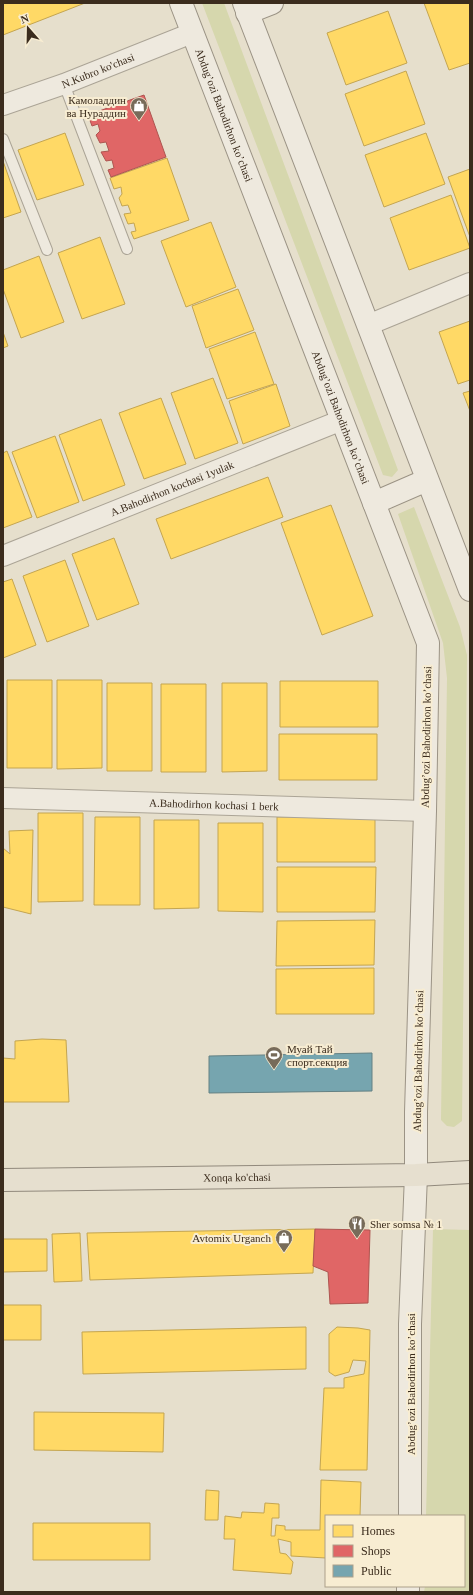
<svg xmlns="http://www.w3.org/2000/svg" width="473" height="1595" font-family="Georgia,serif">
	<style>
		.green { fill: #d6d7ad }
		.homes { fill: #ffd966; stroke: #c4a550 }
		.shops { fill: #e06666; stroke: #ae5550 }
		.public { fill: #76a5af; stroke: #648183 }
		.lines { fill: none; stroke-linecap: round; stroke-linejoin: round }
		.lane-casing { stroke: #aba496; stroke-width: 12 }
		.street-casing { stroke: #aba496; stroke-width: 22 }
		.secondary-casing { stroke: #9b9385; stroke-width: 24 }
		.primary-casing { stroke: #91897c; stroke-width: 24 }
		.lane { stroke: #eee9de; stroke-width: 10 }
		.street { stroke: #eee9de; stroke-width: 20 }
		.secondary { stroke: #eee9de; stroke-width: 22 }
		.primary { stroke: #e6dfcf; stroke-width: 22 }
		.labels { text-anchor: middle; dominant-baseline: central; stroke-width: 4; stroke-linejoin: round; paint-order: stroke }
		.street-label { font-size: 11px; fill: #3b2c1d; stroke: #f8edd2 }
		.poi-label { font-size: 11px; fill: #3b2c1d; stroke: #f8edd2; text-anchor: end }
	</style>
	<rect width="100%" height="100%" fill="#e6dfcc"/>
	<path class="green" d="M202,3H224L398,470L392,477L383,475Z
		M414,507L460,627L467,655L462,1121L454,1127L447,1126L441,1120L447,678L443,643L398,514Z
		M433,1229L470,1230V1592H424L425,1586H464V1516H426Z"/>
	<path class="homes" d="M3,3H85L3,35Z
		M424,3H470V63L449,70Z
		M388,11L407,63L346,85L327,33Z
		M406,71L425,124L364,146L345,94Z
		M65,133L84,185L37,200L18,150Z
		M426,133L445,184L384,207L365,155Z
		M167,158L189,220L134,239L131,232L136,231L134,223L128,224L124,214L131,213L128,205L122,206L119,198L122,194L121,187L114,189L110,178Z
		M3,161L21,212L3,218Z
		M470,169V237L448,177Z
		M451,195L470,248L409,270L390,218Z
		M211,222L236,287L186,307L161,241Z
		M100,237L125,304L82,319L58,253Z
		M39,256L64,322L21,338L3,289V270Z
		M238,289L254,330L206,348L192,306Z
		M470,321V380L458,384L439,332Z
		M3,332L8,346L3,348Z
		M255,332L274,384L227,399L209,349Z
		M213,378L238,443L195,459L171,393Z
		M276,384L290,426L243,444L229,401Z
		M470,391V411L463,393Z
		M161,398L186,464L144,479L119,413Z
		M101,419L125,485L83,501L59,435Z
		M55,436L79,502L37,518L12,452Z
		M7,451L32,517L3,528V453Z
		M268,477L283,517L171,559L156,519Z
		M331,505L373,616L322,635L281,523Z
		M114,538L139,604L97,620L72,554Z
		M65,560L89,626L47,642L23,576Z
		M12,579L36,645L3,658V582Z
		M7,680H52V768H7Z
		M57,680H102V768L57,769Z
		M280,681H378V727H280Z
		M107,683H152V771H107Z
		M222,683H267V771L222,772Z
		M161,684H206V772H161Z
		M279,734H377V780H279Z
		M38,813H83V901L38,902Z
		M95,817H140V905H94Z
		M277,817H375V862H277Z
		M154,820H199V908L154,909Z
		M218,823H263V912L218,911Z
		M33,830L31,914L3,907V848L10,854L9,831Z
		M277,867H376L375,912H277Z
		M375,920L374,965L276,966L277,921Z
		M374,968V1014H276V969Z
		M42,1039L66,1040L69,1102H3V1058L15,1059V1041Z
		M315,1229L313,1273L90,1280L87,1233Z
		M80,1233L82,1281L54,1282L52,1234Z
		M3,1239H47V1271L3,1272Z
		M3,1305H41V1340H3Z
		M306,1327V1369L83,1374L82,1332Z
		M337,1327L358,1328L370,1330L367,1470H320L324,1388H344V1378L364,1374L366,1361L353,1360L349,1372L335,1376L329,1372V1334Z
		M34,1412L164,1413L163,1452L34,1450Z
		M321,1480L361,1482L360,1516H326V1558L291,1556V1542L278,1539L280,1553L286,1554L293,1562L291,1574L233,1570L235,1539H224L225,1516L241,1518L242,1512L264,1513L265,1503L279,1504V1518H272L271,1536H275L276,1525L285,1526V1530H320Z
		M206,1490L219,1491L218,1520H205Z
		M33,1523H150V1560H33Z"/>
	<path class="shops" d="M144,95L166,157L111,177L108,170L114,168L112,160L106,161L101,152L109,151L106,142L100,143L96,135L100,131L98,124L92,126L88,115Z
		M315,1229L370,1230L368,1303L330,1304L328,1272L313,1266Z"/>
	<path class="public" d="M372,1053V1091L209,1093V1056Z"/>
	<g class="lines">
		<defs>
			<path id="lane" d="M64,84L127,249
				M3,139L47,250"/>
			<g id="street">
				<path id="s1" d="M3,105L64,84L192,33"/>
				<path d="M368,325L470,283"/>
				<path id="s2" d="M3,556L342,420"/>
				<path id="s3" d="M3,798L425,811"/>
			</g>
			<g id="secondary">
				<path id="s4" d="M181,3L428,643L425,811L416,1112V1175L410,1324V1516"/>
				<path d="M244,3L470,590"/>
				<path d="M247,13L272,3"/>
				<path d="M374,503L427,480"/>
				<path d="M408,1592V1586"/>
			</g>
			<g id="primary">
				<path id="s5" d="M3,1180L416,1175L470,1172"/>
			</g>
		</defs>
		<use href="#lane" class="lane-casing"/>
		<use href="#street" class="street-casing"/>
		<use href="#secondary" class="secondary-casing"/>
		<use href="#primary" class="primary-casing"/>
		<use href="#lane" class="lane"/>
		<use href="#street" class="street"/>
		<use href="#secondary" class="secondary"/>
		<use href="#primary" class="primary"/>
	</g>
	<defs>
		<symbol id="shop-pin" viewBox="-11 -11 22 30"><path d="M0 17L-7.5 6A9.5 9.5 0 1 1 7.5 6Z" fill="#776b5a" stroke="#f8edd2"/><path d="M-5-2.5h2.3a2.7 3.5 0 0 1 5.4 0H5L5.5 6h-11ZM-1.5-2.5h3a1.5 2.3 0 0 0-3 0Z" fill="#fff"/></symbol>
		<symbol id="stadium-pin" viewBox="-11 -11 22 30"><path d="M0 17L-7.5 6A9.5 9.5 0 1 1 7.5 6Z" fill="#776b5a" stroke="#f8edd2"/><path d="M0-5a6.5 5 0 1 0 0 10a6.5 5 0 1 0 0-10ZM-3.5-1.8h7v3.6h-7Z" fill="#fff"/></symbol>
		<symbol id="restaurant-pin" viewBox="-11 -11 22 30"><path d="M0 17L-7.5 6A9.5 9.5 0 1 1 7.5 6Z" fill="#776b5a" stroke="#f8edd2"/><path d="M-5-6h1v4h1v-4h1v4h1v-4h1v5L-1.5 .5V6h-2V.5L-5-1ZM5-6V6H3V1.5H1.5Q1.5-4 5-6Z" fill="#fff"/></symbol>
	</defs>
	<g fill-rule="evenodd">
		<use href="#shop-pin" x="129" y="96" width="20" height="27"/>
		<use href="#stadium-pin" x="264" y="1045" width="20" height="27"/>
		<use href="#restaurant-pin" x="347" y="1214" width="20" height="27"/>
		<use href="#shop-pin" x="274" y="1228" width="20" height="27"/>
	</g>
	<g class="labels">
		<g class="street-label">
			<text stroke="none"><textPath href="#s1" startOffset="101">N.Kubro ko'chasi</textPath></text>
			<text stroke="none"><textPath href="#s4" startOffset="120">Abdug’ozi Bahodirhon ko’chasi</textPath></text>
			<text stroke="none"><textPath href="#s4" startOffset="444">Abdug’ozi Bahodirhon ko’chasi</textPath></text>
			<text stroke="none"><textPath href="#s2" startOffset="182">A.Bahodirhon kochasi 1yulak</textPath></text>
			<text transform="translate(426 737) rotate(-89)">Abdug’ozi Bahodirhon ko’chasi</text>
			<text stroke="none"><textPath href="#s3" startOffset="211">A.Bahodirhon kochasi 1 berk</textPath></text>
			<text transform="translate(418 1061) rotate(-89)">Abdug’ozi Bahodirhon ko’chasi</text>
			<text stroke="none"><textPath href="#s5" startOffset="234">Xonqa ko'chasi</textPath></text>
			<text transform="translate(411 1384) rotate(-90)">Abdug’ozi Bahodirhon ko’chasi</text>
		</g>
		<g class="poi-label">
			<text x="126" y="100">Камоладдин<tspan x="126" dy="13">ва Нураддин</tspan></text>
			<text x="287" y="1049" text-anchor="start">Муай Тай<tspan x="287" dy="13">спорт.секция</tspan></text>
			<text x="370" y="1224" text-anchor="start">Sher somsa № 1</text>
			<text x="271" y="1238">Avtomix Urganch</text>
		</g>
	</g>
	<rect width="473" height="1595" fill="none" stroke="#3b2c1d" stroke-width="8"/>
	<rect x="325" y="1515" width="140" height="72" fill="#f8edd2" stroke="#aca08a"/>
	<rect x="333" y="1525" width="20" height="12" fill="#ffd966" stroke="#aca08a"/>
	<text x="361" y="1535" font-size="12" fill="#3b2c1d">Homes</text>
	<rect x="333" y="1545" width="20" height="12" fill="#e06666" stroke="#aca08a"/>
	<text x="361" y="1555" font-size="12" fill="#3b2c1d">Shops</text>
	<rect x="333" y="1565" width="20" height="12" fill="#76a5af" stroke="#aca08a"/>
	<text x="361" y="1575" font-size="12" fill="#3b2c1d">Public</text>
	<g transform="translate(28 28) rotate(340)" stroke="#f8edd2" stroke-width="3" paint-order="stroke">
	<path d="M0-3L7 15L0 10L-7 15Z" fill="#3b2c1d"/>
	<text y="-6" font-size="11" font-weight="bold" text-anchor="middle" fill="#3b2c1d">N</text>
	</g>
</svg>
